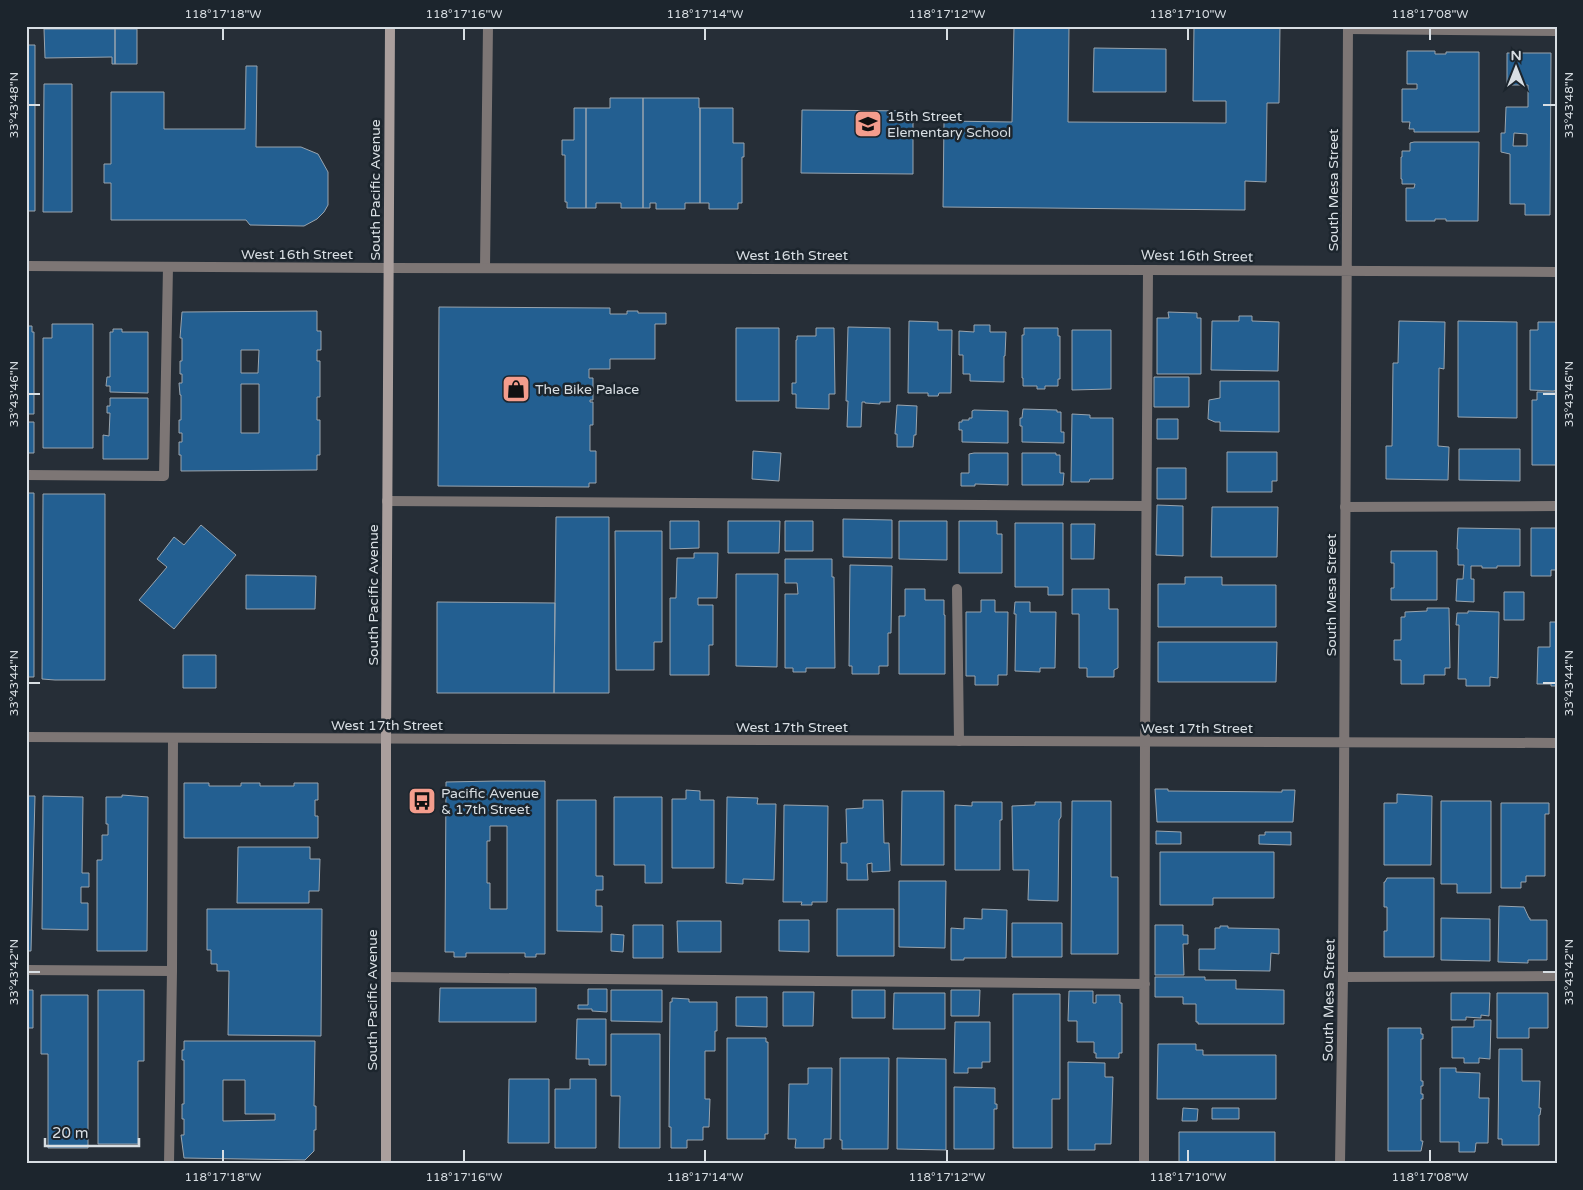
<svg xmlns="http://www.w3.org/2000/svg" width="1583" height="1190" font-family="'Varela Round',sans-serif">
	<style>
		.building { fill: #235f91; stroke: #99a4ae; fill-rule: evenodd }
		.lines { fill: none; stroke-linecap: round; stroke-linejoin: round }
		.service { stroke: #7d7675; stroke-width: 10 }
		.minor { stroke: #7d7675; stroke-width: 10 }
		.secondary { stroke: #aa9f9d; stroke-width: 10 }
		.ticks { fill: none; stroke: #d8dee3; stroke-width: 2 }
		.labels { text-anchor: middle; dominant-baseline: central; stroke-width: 5; stroke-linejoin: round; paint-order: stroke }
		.poi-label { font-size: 14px; fill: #d8dee3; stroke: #1c252d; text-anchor: start }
		.street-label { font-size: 14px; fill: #d8dee3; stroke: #1c252d }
		.neatline { fill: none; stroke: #d8dee3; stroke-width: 2 }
		.ticks-label { font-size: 12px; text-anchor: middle; fill: #d8dee3 }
	</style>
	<rect width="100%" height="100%" fill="#262e37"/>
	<path class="building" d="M1014,26L1069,27L1068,122L1226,123V101H1193L1194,26H1280L1279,103H1267L1266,182L1245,181V210L943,207L944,121L1012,122Z
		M44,29H115V64H112V57L45,58Z
		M115,29H137V64H115Z
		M26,45H35V211H26Z
		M1094,48L1166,49V92H1093Z
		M1407,51H1435V54H1446V52H1479V132H1414V129H1409L1410,122H1402V89H1417V84H1407Z
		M1507,53H1551L1550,215H1525V204H1510V154L1501,152V133H1505L1506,107H1528V85H1507ZM1514,133L1527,134V146H1513Z
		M246,66H257L256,147H301L318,154L328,172V205L324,212L317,219L304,226L250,225L246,220H111V183H104V164H111V92H164V129H245Z
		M44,84H72V212H43Z
		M610,98H643V208H621V203H596V208H586V108H610Z
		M643,98H699V108H700V203H685V209H656V203H650V208H643Z
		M574,108H586V208H567V202H565V155H562V140H574Z
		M700,108H733V143H744V157H742V203H738V209H709V203H700Z
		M802,110L913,111V174L801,173Z
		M1414,142H1479L1478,221H1446V219H1435V221H1406V188H1414L1415,184H1402V179H1401V157H1402V151H1410V143Z
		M439,307L610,308V314H627V311H638V313H666V324H655V359H610V369H589V378H593V400H590V402H593V425H590V451H596V483H589V487L438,486Z
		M317,311V331H321V350H317V361H320V397H317V420H320V455H317V470L181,471V455H179V442H182V433H179V420H181V395H180L179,383H182V374H180V361H182V338H180L182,312ZM241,350H259L258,373H241ZM241,384H259V433H241Z
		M1168,312L1197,313V318H1201V374H1157V318H1169Z
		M1239,316H1252V321L1279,322L1278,371L1211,370L1212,321H1239Z
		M909,321L938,322V330H952L951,393H939L938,396H928V393H908Z
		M1399,321L1445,322L1444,369L1439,368L1438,446L1449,447L1448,480L1386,479V446H1392L1393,363H1398Z
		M1458,321L1517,322V418L1458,417Z
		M1538,322H1557V390L1553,391L1530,390V330H1538Z
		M52,324H93V448H43V338H52Z
		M974,325H990V332H1006L1005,356H1004V382L970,381V374H963V355H959V331L974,332Z
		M26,326H32V332H34V414H26Z
		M848,327L890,328V402H880V404L865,403V402H862L861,427H847L848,401H846Z
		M736,328H779V401H736Z
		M816,328H834L835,394H829V409L796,408V394H792V383H796V340H797V336H816Z
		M1024,328H1058V336H1060V379H1058V386H1045V389H1037V386H1023V378H1022V335H1024Z
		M113,329H122V332H148V393L110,392V386H106L107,377H110V332H113Z
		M1072,330H1111V389L1072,390Z
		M1154,377H1189V407H1154Z
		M1220,381H1279V432L1220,431V422H1215L1208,419L1209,400L1220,398Z
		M1537,392H1557V465H1532V400H1537Z
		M110,398H148V459H103V435L109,436L110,413H107V406H110Z
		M897,405L917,406L916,435H914L913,447H897V434H895Z
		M1023,409L1057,410V412H1061V432H1064V443L1022,442V426H1020V418H1022Z
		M974,410L1008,411V443L962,442V430H959V422H962V420H969V418H972V411Z
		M1072,414L1090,415V418H1113V479H1090L1089,482H1071Z
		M1157,419H1178V439H1157Z
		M26,422H34V453H26Z
		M1459,449H1520V481L1459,480Z
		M753,451L781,453L779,481L752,479Z
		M1227,452H1277V481H1272V492H1227Z
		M974,453H1008V485L975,484V486H961V473H969V454Z
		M1022,453H1056V455H1060V473H1064L1063,485H1022Z
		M1157,468H1186V499H1157Z
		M26,493H34V677H26Z
		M43,494H105V680H55L42,679Z
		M1157,505L1183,506V556L1156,555Z
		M1212,507H1278L1277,557H1211Z
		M556,517H609V693H554Z
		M843,519L892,520V558L843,557Z
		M670,521H699V548L670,549Z
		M728,521H780L779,553H728Z
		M785,521H813V551H785Z
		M899,521H947V560L899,559Z
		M959,521H997V534H1002V573H959Z
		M1015,523H1063V595H1048V587H1015Z
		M1071,524H1095L1094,559H1071Z
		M201,525L236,555L174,629L139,600L167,567L157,559L174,537L184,545Z
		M1458,528L1520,529V566H1497V568H1482V566H1471V579H1474V602L1456,601L1457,579H1463L1464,565H1458V549H1457Z
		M1531,528H1557V570H1551V576H1531Z
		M615,531H662V642H654V670H616Z
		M1391,551H1437V600H1391V588H1394V563H1391Z
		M694,553H718L717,598H698V605H713V645H709V675H670V598H676L677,558H694Z
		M785,559H832V577H834L835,668H806V672H793V668H785V594H798L797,583H785Z
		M850,565L892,566L891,633H888V666H879V674H852V666H849Z
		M736,574H778L777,667L736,666Z
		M246,575L316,576L315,609H246Z
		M1185,577H1222V585H1276V627H1158V584H1185Z
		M905,589H925V600H944V615H945V674H899V616H905Z
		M1072,589H1109V609H1118V668L1114,670V677H1087V668H1079V614H1072Z
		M1504,592H1524V620H1504Z
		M981,600H995V612H1008L1007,675H998V685H975V676H966V612H981Z
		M437,602L555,603L554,693H437Z
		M1015,602H1030V612H1056L1055,668H1040V672L1015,671L1016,614H1014Z
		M1427,608H1449L1450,668H1445V675H1424V684H1401V660H1394V640H1401V617H1405V612L1427,611Z
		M1468,611L1499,612L1498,678L1490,677V686H1466V679H1458L1459,625H1456L1457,613H1468Z
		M1550,622H1557V686H1551V684H1537L1538,647H1550Z
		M1158,642H1277L1276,682H1158Z
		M183,655H216V688H183Z
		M497,781H545V954H536V957H525V953H466V957H454V952H445L446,782ZM490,826H507V909H490V883H487V841H490Z
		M184,783H209V786H241V783H260V786H294V783H318V800H315V816H318V838H184Z
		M1155,789H1168V791L1282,792V790H1295L1293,822H1157Z
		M686,790L700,791V800H714V868H672V799H686Z
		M902,791H944V865H901Z
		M1397,794L1432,796L1431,865H1384V803H1397Z
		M122,795L148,797L147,951H97V860H102V835H108V824H106V797H122Z
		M26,796H35L31,951H26Z
		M43,796L83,797L82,873H89V887H81V903H88V930L42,929Z
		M614,797H662V883H645V865H614Z
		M727,797L758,798L757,804H776L774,880L743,879V884L726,883Z
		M557,800H596V876H603V890H596V906H602V932L557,931Z
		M863,800H883L884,843H889L890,871L872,872V863L867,864L868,880H847V863H841V843H847L846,809L863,808Z
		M1072,801H1111V877H1118V954H1071Z
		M1441,801H1491V893H1457V884H1441Z
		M972,802H1002V820H1000V870H955V805L972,806Z
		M1035,802H1061V817L1059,820L1058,901L1028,900L1029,870H1013L1012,806L1035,805Z
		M1501,803H1549V814H1545V876H1526V882H1521V888H1501Z
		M784,805L828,806L827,902H812V905H801L802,902H783Z
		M1156,831L1181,832V844H1156Z
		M1265,832H1291V845L1259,844V835H1265Z
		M238,847H310V859H320L319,891H309V903H237Z
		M1160,852H1274V898H1213V905H1160Z
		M1387,878H1434V957H1384V931H1387V907H1384V882H1385Z
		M899,881H946L945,948L899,947Z
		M1499,906L1524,907L1529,918H1530V920H1547V960H1528V963L1498,962Z
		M207,909H322L321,1036L228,1035L229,971H217V964H211V950H207Z
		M837,909H894V956H837Z
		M982,909L1007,910L1006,958H964V960H951V928L964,929V918L982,919Z
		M1441,918L1490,919V961L1441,960Z
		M779,920H809V952L779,951Z
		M677,921H721V952H678Z
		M1012,923H1062V957H1012Z
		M633,925H663V958H633Z
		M1155,925H1183V935H1188V944H1183L1184,975H1155Z
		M1220,926H1228V928L1279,929V954L1271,953L1270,971L1199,970V949H1215V928H1220Z
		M611,934L624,935L623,952L611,951Z
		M1155,977H1205V980H1236V989L1284,990V1024H1198V1022H1196V1004H1183V997H1155Z
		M440,988H536V1022H439Z
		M588,989H607V1012L592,1011V1009H578V1005H588Z
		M26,990H33V1028H26Z
		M98,990H144V1061H138V1144H98Z
		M611,990H662V1022L611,1021Z
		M852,990H885V1018H852Z
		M951,990H980L979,1016H951Z
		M1069,991H1093V1003H1096V995H1120V1003H1122V1053H1119V1058H1096V1053H1094V1042H1077V1021H1068Z
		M783,992H814L813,1026H783Z
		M894,993H945V1029H893Z
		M1451,993H1490L1489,1016L1481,1015V1018L1466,1017V1020H1451Z
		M1497,993H1548V1028H1529V1038H1497Z
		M1013,994H1060V1099H1052V1148H1013Z
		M41,995H88V1148H48V1054H41Z
		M1556,996H1557V1150H1556Z
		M736,997H767V1027L736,1026Z
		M672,998L689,999V1002H717V1031H715V1051H705V1099H710L709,1127H703V1140H687V1148H671V1127H669L670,1002H672Z
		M577,1019H606V1065H589V1059H576Z
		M1474,1020H1491L1490,1059L1479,1058V1063H1464V1058H1452V1027H1474Z
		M955,1022H990V1062H982V1068H968V1073H954Z
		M1388,1028H1421V1034H1423V1039H1421V1081H1423V1086H1421V1094H1423V1099H1421V1141H1423L1421,1151H1388Z
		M611,1034H660V1148H619L620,1096H611Z
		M727,1038H766V1042H768V1134H765V1139H727Z
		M184,1041H315L314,1106H316V1130H314V1151L305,1160L184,1158L181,1135H184V1119H182V1104H184V1060H182V1050H184ZM223,1080H245V1114H275V1120L223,1121Z
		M1158,1044H1196V1050H1203V1055H1276V1099H1157Z
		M1499,1049H1522V1081H1540L1539,1108H1541L1540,1115H1539V1145H1502V1139H1498Z
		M840,1058H889L888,1149H842V1140H840Z
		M897,1058L946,1059V1150L897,1149Z
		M1068,1062L1105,1063V1077H1113L1111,1144H1095V1150H1068Z
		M808,1068H832L831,1139H824V1148H795L796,1139H788L789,1084H808Z
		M1440,1068H1456V1072L1480,1073L1479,1098H1489L1488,1143H1476L1475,1152H1459V1142H1440Z
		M509,1079H549V1143H508Z
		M570,1079H596V1148H555V1089H570Z
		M954,1087L995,1088V1104H997V1109H994V1149H954Z
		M1183,1108L1198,1109L1197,1121H1182Z
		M1212,1108H1239V1119H1212Z
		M1179,1132H1275V1164L1179,1163Z"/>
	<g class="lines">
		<path class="service" d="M1348,29L1557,31
			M485,268L488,26
			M26,475L164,476L168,267
			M387,501L1146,506
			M1345,507L1557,506
			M957,589L959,741
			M26,970L172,971
			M386,977L1145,984
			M1343,977L1557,976
			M169,1164L172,971L173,738
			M1144,1164L1145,742L1148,270"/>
		<path class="minor" d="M26,266L388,268L1148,270L1557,272
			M26,737L1557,743
			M1340,1164L1343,977L1348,26"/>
		<path class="secondary" d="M386,1164V739L390,26"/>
	</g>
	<path class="ticks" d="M223,28V40M464,28V40M705,28V40M947,28V40M1188,28V40M1430,28V40M28,105H40M1543,105H1556M28,394H40M1543,394H1556M28,683H40M1543,683H1556M28,972H40M1543,972H1556M223,1150V1162M464,1150V1162M705,1150V1162M947,1150V1162M1188,1150V1162M1430,1150V1162"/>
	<defs>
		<symbol id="school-square" viewBox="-11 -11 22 22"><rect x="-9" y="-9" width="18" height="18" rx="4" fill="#f49d8d" stroke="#1c252d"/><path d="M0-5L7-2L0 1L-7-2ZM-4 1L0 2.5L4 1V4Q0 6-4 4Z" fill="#111"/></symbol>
		<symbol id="shop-square" viewBox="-11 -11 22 22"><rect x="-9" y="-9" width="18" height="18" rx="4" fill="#f49d8d" stroke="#1c252d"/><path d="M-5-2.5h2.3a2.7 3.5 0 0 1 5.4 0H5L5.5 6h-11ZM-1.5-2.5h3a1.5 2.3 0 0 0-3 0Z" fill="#111"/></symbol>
		<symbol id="bus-square" viewBox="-11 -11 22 22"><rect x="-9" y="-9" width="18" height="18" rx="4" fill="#f49d8d" stroke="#1c252d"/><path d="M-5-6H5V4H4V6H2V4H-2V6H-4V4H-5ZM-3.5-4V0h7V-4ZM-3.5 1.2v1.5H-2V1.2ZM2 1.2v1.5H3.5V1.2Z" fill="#111"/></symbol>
	</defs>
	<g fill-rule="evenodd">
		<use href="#school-square" x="852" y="108" width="32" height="32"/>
		<use href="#shop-square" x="500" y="373" width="32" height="32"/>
		<use href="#bus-square" x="406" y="785" width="32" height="32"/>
	</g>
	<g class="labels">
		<g class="poi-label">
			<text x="887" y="116">15th Street<tspan x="887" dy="16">Elementary School</tspan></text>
			<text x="535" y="389">The Bike Palace</text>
			<text x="441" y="793">Pacific Avenue<tspan x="441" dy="16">&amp; 17th Street</tspan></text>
		</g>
		<g class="street-label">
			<text transform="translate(375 190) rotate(-90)">South Pacific Avenue</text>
			<text transform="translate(1333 190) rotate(-90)">South Mesa Street</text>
			<text x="297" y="254">West 16th Street</text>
			<text x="792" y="255">West 16th Street</text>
			<text transform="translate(1197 256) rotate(1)">West 16th Street</text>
			<text transform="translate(373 595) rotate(-90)">South Pacific Avenue</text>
			<text transform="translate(1331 595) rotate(-90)">South Mesa Street</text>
			<text x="387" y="725">West 17th Street</text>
			<text x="792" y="727">West 17th Street</text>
			<text x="1197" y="728">West 17th Street</text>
			<text transform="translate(372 1000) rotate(-90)">South Pacific Avenue</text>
			<text transform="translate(1329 1000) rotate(-89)">South Mesa Street</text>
		</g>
	</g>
	<rect width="1583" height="1190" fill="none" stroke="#1c252d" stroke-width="55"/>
	<g transform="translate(1516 68)" stroke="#1c252d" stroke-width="4" paint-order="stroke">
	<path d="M0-4L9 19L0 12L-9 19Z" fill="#d8dee3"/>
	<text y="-8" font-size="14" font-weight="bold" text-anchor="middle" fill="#d8dee3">N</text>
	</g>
	<path d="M45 1138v8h94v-8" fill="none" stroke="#d8dee3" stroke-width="2.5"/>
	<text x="52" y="1138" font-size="15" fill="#d8dee3" stroke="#1c252d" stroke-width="4" paint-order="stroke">20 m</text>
	<rect x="28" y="28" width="1528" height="1134" class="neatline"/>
	<g class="ticks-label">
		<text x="223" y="18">118°17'18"W</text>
		<text x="464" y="18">118°17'16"W</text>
		<text x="705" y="18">118°17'14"W</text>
		<text x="947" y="18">118°17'12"W</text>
		<text x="1188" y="18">118°17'10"W</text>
		<text x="1430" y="18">118°17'08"W</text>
		<text transform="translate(14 105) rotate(-90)" y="4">33°43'48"N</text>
		<text transform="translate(1569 105) rotate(-90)" y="4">33°43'48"N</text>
		<text transform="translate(14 394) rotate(-90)" y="4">33°43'46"N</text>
		<text transform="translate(1569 394) rotate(-90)" y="4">33°43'46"N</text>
		<text transform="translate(14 683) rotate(-90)" y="4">33°43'44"N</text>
		<text transform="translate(1569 683) rotate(-90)" y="4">33°43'44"N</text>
		<text transform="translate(14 972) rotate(-90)" y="4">33°43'42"N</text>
		<text transform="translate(1569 972) rotate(-90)" y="4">33°43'42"N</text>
		<text x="223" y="1181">118°17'18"W</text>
		<text x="464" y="1181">118°17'16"W</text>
		<text x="705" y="1181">118°17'14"W</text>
		<text x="947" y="1181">118°17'12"W</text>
		<text x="1188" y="1181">118°17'10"W</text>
		<text x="1430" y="1181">118°17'08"W</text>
	</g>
</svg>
